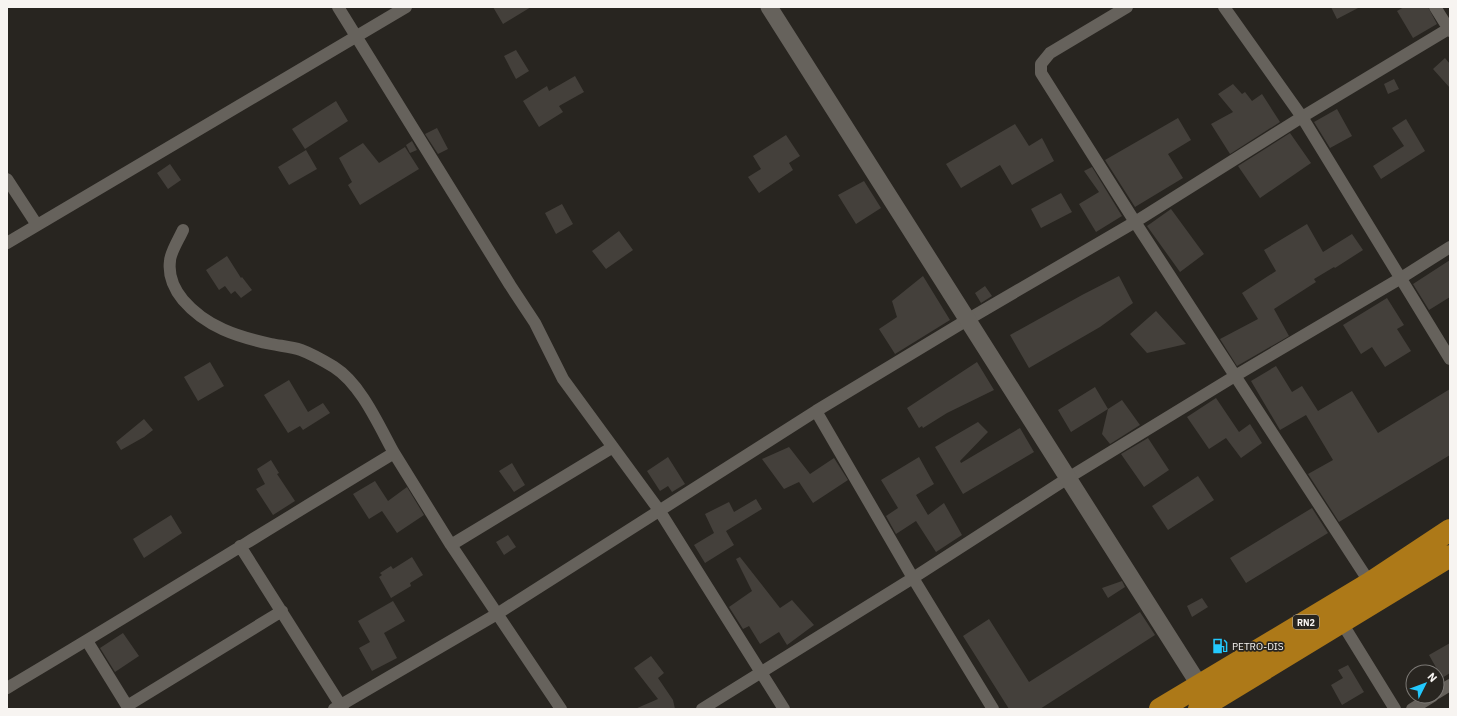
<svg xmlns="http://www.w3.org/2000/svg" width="1457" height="716" font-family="'IBM Plex Sans',sans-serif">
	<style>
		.building { fill: #44403b }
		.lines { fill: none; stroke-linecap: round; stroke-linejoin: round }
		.street { stroke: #66625c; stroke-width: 12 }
		.secondary { stroke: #66625c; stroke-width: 17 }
		.highway { stroke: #ad7918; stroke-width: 22 }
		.labels { text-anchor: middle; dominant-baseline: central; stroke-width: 3.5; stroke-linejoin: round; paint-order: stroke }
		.shield { fill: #282520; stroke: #b9b6b2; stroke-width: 1 }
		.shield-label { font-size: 9px; font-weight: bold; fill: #f7f4f1 }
		.poi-label { font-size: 10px; fill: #f7f4f1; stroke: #282520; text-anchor: start }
	</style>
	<rect width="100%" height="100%" fill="#282520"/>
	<path class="building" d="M493,7H531L503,24Z
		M1331,7H1360L1337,19Z
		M1404,7H1428L1437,24L1413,38L1397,11Z
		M516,50L529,71L516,79L504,56Z
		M1445,58L1450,64V88L1433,69Z
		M575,76L584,92L559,106L563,112L539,127L523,101L547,86L549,91Z
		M1394,79L1399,89L1388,94L1384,84Z
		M1233,84L1242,94L1245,92L1252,101L1262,94L1280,122L1230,154L1211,124L1233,112L1218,94Z
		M336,101L348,121L305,149L292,129Z
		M1337,109L1352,136L1330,148L1314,122Z
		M1178,118L1191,140L1168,154L1183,178L1135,207L1105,160Z
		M1406,119L1425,151L1381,179L1373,166L1404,146L1392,128Z
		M1015,124L1029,146L1042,138L1054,161L1012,185L1000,165L961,188L946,164Z
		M437,128L448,149L438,154L425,134Z
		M1290,133L1311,163L1260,198L1238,166Z
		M786,135L800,156L789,163L793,170L759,193L748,177L761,169L753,156Z
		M412,141L417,150L410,153L406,145Z
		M363,143L379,163L405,147L419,169L360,205L348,185L352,182L339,158Z
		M306,150L317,169L289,185L278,167Z
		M170,164L181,180L168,189L157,173Z
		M1092,167L1122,216L1096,232L1079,204L1099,192L1084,171Z
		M864,181L881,208L856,224L838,195Z
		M1061,193L1072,212L1041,228L1031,209Z
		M562,204L573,224L556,234L545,213Z
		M1171,209L1204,254L1180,272L1147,226Z
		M1307,224L1323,252L1352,234L1363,250L1335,268L1334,267L1314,279L1316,282L1274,309L1289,336L1237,366L1220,339L1258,319L1242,293L1276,271L1264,250Z
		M619,231L633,250L606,269L592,251Z
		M227,256L241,278L242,277L252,290L241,298L235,291L231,294L225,286L219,290L206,270Z
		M1450,260V297L1429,310L1413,284Z
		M923,276L950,320L895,354L879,329L897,317L892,301Z
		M1119,276L1133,303L1100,327L1029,368L1010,335L1082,295Z
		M985,286L992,296L981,303L975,293Z
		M1387,298L1404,325L1397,329L1411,351L1385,367L1372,347L1361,354L1343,325Z
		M1156,311L1186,344L1147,353L1130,334Z
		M210,362L224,386L198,401L184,377Z
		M977,362L994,390L947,413L923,428L922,426L919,428L907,408Z
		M1276,366L1292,392L1302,386L1318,411L1352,391L1378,433L1450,389V455L1339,522L1308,474L1333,460L1306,415L1280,430L1251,381Z
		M289,380L308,412L323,403L330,413L303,430L300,426L288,433L264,395Z
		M1095,387L1108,409L1071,432L1058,410Z
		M1216,398L1239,432L1250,424L1262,443L1241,458L1226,438L1209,449L1187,417Z
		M1122,400L1140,425L1110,444L1102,434L1108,409Z
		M144,419L153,430L144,437L121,450L116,442Z
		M978,422L988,432L960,461L961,463L1020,428L1034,452L963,494L935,447Z
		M1148,438L1169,470L1144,487L1121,454Z
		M789,447L810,474L834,458L848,480L813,503L799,482L784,489L762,459Z
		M668,457L685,484L672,492L668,486L660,491L647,471Z
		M919,457L934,484L916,495L928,515L944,503L962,535L936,552L916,521L896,534L886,516L898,508L881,480Z
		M271,460L279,473L277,474L295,501L273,515L256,489L265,484L257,469Z
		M512,463L525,485L514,492L499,471Z
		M1198,476L1214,500L1168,530L1152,506Z
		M375,481L388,501L407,487L424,515L397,533L382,511L369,519L353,494Z
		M756,499L762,509L726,531L734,545L705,563L694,545L714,533L705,514L729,502L734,512Z
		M1312,508L1328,533L1246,583L1230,558Z
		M171,515L182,533L144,558L133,539Z
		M508,535L516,547L504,555L496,542Z
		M412,557L423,575L410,583L411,586L391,598L379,577L382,575L380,573L391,566L393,569Z
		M740,557L780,608L792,600L814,625L787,645L779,632L760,644L749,626L743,629L729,607L752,591L736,559Z
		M1122,581L1125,587L1108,598L1102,588Z
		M1202,598L1208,607L1192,617L1187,606Z
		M393,601L405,621L384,633L397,658L372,671L359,648L370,642L358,621Z
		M1140,612L1155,635L1040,709H1009L963,636L989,619L1029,682Z
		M123,633L139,656L115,672L100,648Z
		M1450,643V673L1442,678L1429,655Z
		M651,656L664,673L658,678L673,700L675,709H635L658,699L634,668Z
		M1348,665L1364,692L1342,705L1331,685L1343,678L1338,670Z"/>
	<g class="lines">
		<path class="street" d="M338,7L510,285L535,323L563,379L659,510L784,709
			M1127,7L1050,53L1041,64V73L1135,222L1370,583
			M1224,7L1302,117L1450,359
			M1435,7L1450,31
			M7,179L37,225
			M183,230C179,239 170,253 170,261C168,276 174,289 183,300C206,327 238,337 271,344C281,346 292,347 301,350C312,354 324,361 334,367C361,384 379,426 394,453
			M7,243L406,7
			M816,411L913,578L993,709
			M451,545L613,447
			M240,546L343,709
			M1342,623L1395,709
			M87,641L129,709
			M7,688C137,611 265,531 394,453L451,545L561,709
			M1437,693L1450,685
			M127,706L282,611
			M334,709L497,614L816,411L967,320L1135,222L1302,117L1450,28
			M702,709L913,578L1068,478L1235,376L1401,278L1450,247
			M1412,709L1433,696"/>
		<path class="secondary" d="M769,7L1200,686"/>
		<path class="highway" d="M1160,709L1370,583L1450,530
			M1199,709L1450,556"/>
	</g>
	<defs>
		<symbol id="fuel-bare" viewBox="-9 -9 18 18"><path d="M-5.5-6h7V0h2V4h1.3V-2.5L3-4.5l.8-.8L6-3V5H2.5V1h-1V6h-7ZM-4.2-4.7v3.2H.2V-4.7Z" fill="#23c9fe" stroke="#282520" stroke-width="2.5" paint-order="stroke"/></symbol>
	</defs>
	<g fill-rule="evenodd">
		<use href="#fuel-bare" x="1209" y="635" width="22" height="22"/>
	</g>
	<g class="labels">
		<rect class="shield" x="1293" y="615" width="26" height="14" rx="3"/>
		<g class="shield-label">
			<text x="1306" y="622">RN2</text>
		</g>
		<g class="poi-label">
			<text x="1232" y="646">PETRO-DIS</text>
		</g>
	</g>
	<rect width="1457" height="716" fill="none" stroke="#f7f4f1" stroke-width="16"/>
	<g transform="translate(1425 684) rotate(48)"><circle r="19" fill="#282520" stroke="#7b7874"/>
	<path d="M0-3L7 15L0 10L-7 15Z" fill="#23c9fe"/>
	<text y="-6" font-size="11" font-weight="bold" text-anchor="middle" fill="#f7f4f1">N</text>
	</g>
</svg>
